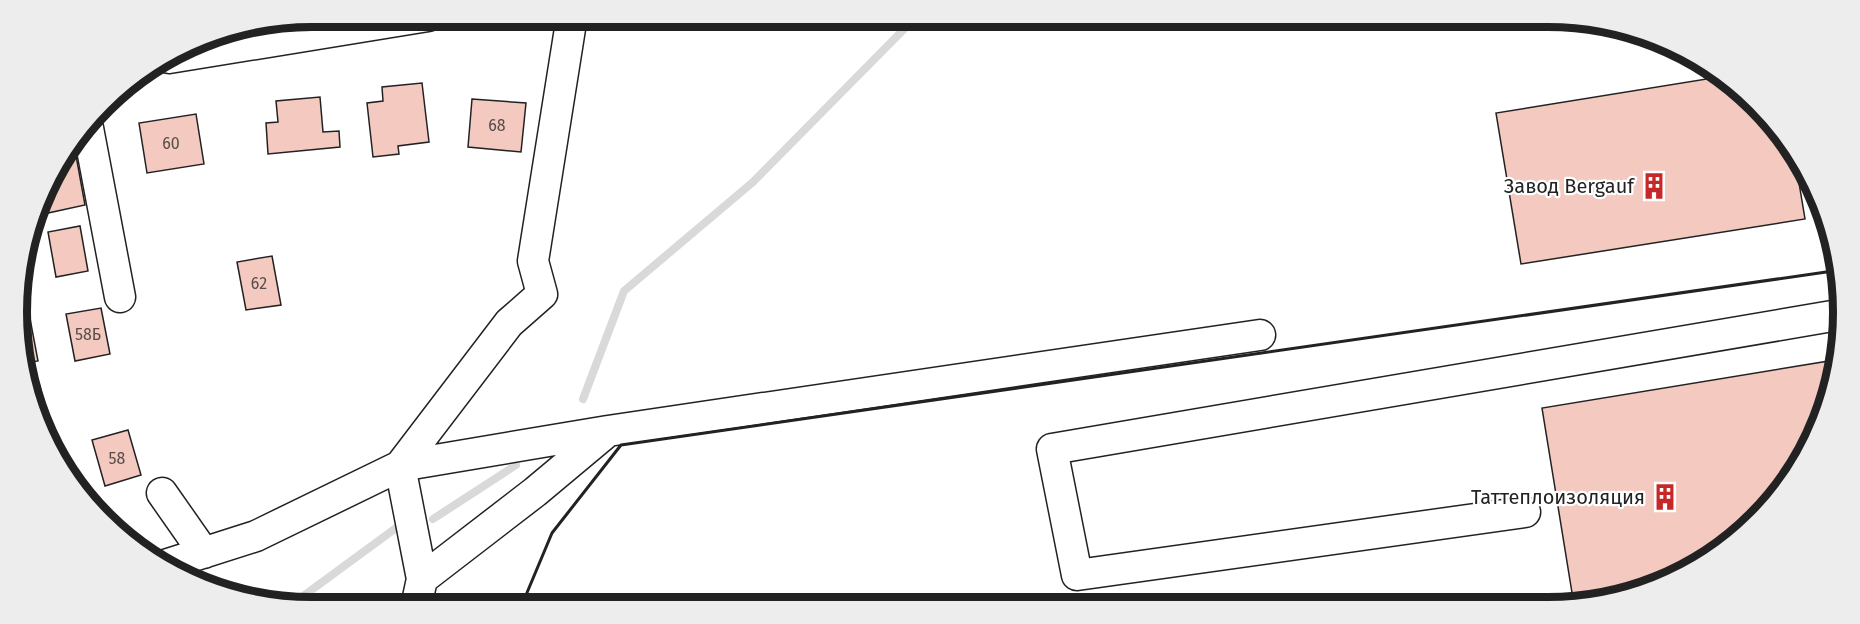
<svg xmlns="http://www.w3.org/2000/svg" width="1860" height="624" font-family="'Fira Sans',sans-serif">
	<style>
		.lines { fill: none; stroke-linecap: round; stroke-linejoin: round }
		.stream { stroke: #d9d9d9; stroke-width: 8 }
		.building { fill: #f3c9c0; stroke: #222; stroke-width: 1.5 }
		.minor-casing { stroke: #222; stroke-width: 33 }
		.minor { stroke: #fff; stroke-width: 30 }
		.wall { stroke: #222; stroke-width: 3 }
		.labels { text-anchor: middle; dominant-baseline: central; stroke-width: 4.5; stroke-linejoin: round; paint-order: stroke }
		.number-label { font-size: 16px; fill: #564c4a }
		.poi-label { font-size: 20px; fill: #222; stroke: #fff; text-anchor: end }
		.rim { fill: none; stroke: #222; stroke-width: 8 }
	</style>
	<rect width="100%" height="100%" fill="#fff"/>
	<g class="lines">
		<path class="stream" d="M583,399L624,291L753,182L917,16
			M433,519L516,465
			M291,605L396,528"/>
	</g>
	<path class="building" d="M1725,76L1794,153L1805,219L1521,264L1496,113Z
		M422,83L429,142L398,146L399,154L373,157L367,103L383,101L382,87Z
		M320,97L323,132L339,131L340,147L268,154L266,123L278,122L276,101Z
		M472,99L526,103L521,152L468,147Z
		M196,114L204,164L147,173L139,123Z
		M75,150L85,205L48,213L44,192L47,181L70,151Z
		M80,226L88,271L56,277L48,232Z
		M272,256L281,305L246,310L237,262Z
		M28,308L38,361L25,363L21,309Z
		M101,308L110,354L75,361L66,314Z
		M1835,360L1834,388L1804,460L1743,534L1661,585L1586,605H1574L1542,408Z
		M40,386L50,439L27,389Z
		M128,430L141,475L105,486L92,440Z
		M1325,599L1326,606H1281Z"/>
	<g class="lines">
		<defs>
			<path id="minor" d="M572,16L533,261L542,294L509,323L400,466L608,431
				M169,58L428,16
				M88,128L120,297
				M162,493L204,553
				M1525,512L1077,575L1052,449L1838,315
				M165,565L256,536L400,466L422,579
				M416,607L422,579L535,492L608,431L1260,335"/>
		</defs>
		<use href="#minor" class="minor-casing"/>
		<use href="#minor" class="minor"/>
		<path class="wall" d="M521,607L552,533L621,445L1840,270"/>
	</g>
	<defs>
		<symbol id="building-bare" viewBox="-9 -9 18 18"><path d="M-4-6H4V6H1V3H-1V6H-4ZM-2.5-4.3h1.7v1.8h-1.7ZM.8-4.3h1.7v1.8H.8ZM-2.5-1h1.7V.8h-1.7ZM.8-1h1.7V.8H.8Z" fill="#c62828" stroke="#fff" stroke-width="2.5" paint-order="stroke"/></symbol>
	</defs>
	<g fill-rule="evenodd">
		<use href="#building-bare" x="1635" y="167" width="38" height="38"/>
		<use href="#building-bare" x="1646" y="478" width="38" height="38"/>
	</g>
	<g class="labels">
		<g class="number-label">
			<text x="497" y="125">68</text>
			<text x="171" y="143">60</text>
			<text x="259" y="283">62</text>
			<text x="88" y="334">58Б</text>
			<text x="117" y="458">58</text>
		</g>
		<g class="poi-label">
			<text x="1634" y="186">Завод Bergauf</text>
			<text x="1645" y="497">Таттеплоизоляция</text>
		</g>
	</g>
	<path d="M0 0H1860V624H0ZM312 27H1548A285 285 0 0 1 1833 312V312A285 285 0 0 1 1548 597H312A285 285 0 0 1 27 312V312A285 285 0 0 1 312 27Z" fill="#ededed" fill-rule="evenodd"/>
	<path class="rim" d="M312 27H1548A285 285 0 0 1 1833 312V312A285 285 0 0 1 1548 597H312A285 285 0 0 1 27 312V312A285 285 0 0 1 312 27Z"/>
</svg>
